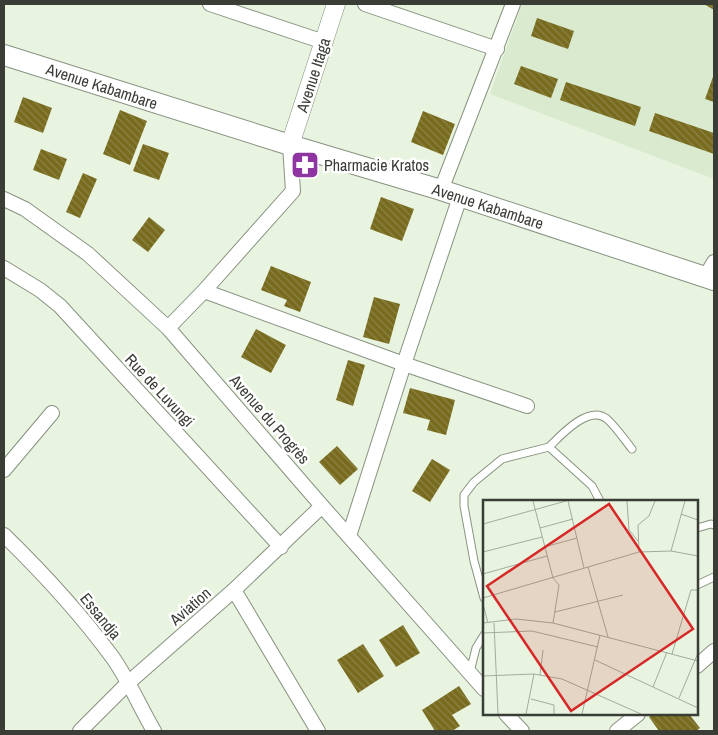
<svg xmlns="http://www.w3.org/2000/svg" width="718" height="735" font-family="'Archivo Narrow',sans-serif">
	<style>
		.built { fill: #d9eacf }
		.building { fill: url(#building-back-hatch) }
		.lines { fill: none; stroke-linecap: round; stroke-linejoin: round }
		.service-casing { stroke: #879280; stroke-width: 9 }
		.minor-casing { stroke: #879280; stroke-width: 16 }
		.tertiary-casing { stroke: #879280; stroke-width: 19 }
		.secondary-casing { stroke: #879280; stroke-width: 22 }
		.service { stroke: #fff; stroke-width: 7 }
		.minor { stroke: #fff; stroke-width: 14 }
		.tertiary { stroke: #fff; stroke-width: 18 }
		.secondary { stroke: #fff; stroke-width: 20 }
		.labels { text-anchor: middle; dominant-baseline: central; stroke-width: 5; stroke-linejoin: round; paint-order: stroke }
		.street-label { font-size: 16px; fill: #393d36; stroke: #fff }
		.poi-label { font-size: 16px; fill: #393d36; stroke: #fff; text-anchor: start }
		.inset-road { fill: none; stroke: #a2ab9c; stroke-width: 1 }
		.view { fill: #d62828; fill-opacity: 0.15; stroke: #d62828; stroke-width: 2.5 }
		.inset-edge { fill: none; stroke: #393d36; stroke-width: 2.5 }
	</style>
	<defs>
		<pattern id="building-back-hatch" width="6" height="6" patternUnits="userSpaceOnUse" patternTransform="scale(1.25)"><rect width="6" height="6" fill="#786b1e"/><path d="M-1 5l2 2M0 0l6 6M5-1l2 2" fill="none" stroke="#8b8247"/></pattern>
	</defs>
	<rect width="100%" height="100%" fill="#e8f4e0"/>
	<path class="built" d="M522,4H714V179L490,94Z"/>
	<path class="building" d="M704,4H714V10Z
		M537,18L574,31L568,49L531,36Z
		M521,66L558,79L551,98L514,84Z
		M714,74V102L705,99Z
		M566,82L641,107L635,126L560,100Z
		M23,97L52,108L43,133L14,122Z
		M120,110L147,121L130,165L103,154Z
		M423,111L455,124L443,155L411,142Z
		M655,113L714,133V154L649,131Z
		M143,144L169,153L159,180L133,171Z
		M41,149L67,159L59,180L33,170Z
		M83,173L97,179L80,218L66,212Z
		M381,197L414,209L402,241L370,229Z
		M149,217L165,230L148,252L132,240Z
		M271,266L311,282L300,312L284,306L287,300L261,290Z
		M374,297L400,304L389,344L363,337Z
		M256,329L286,345L271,373L241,357Z
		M348,360L365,365L353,406L336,400Z
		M410,388L455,400L446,435L427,430L430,420L403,413Z
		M337,446L358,469L340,485L319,462Z
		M432,459L450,470L430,502L412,491Z
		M403,625L420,653L396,667L379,640Z
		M363,644L384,676L358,693L337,660Z
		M459,686L471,704L452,715L460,726L452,731H435L422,710Z
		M653,714H689L700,728L696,731H659L649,717Z"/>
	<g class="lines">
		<defs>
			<path id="service" d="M600,501L592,486L549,447C561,435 589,404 607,419C616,427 624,439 632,449
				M697,528L711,524L714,525
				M697,585L714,577
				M484,598L474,561L464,506V495L474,482L502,459L549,447
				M470,672L476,648L484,635"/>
			<path id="minor" d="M210,4L324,42
				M365,4L497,49
				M441,190L513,4
				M4,199L25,209L88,254L168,328L322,506L484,689
				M4,268L40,290L60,306L281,547
				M706,276L714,262
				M204,291L404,364L527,406
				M168,328L204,291L293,191L290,145
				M4,470L52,413
				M4,535C43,573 80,613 113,658C129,681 140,707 154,731
				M349,536L404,364L460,197
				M234,590L318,731
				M697,666L714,651
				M506,714L522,731
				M80,731L128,683L234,590L322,506
				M617,731L638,714"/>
			<path id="tertiary" d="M290,145L336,4"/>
			<path id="secondary" d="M4,55L290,145L441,190L714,280"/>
		</defs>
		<use href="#service" class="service-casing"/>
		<use href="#minor" class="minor-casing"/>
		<use href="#tertiary" class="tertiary-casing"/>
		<use href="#secondary" class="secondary-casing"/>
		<use href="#service" class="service"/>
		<use href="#minor" class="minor"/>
		<use href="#tertiary" class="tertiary"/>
		<use href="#secondary" class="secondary"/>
	</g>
	<defs>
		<symbol id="pharmacy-square" viewBox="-11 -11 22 22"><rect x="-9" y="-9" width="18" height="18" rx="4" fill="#8e35a1" stroke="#fff"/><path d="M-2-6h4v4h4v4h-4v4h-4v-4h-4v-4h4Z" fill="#fff"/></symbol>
	</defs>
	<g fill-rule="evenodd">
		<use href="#pharmacy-square" x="289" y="149" width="32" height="32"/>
	</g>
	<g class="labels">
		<g class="street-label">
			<text transform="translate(313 75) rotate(-72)">Avenue Itaga</text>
			<text transform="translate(102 86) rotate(18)">Avenue Kabambare</text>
			<text transform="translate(488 206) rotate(18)">Avenue Kabambare</text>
			<text transform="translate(160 390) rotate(47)">Rue de Luvungi</text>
			<text transform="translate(270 419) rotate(49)">Avenue du Progrès</text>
			<text transform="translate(190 606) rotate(-41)">Aviation</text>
			<text transform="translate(101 616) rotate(51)">Essandja</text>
		</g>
		<g class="poi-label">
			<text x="324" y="165">Pharmacie Kratos</text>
		</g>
	</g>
	<g transform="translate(483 500)">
		<rect width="215" height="215" fill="#e8f4e0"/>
		<path class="inset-road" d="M50,1L70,78L76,85L70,123M85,1L101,68M144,1L146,30L155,41M198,14L215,20M0,24L83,1M57,28L90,19M61,47L94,38M188,51L202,1M0,52L59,37M156,52L155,25L166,16L172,1M105,67L125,137M0,74L64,56M0,98L156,52L188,51L215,56M0,104L5,123M72,112L140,95M0,123L33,119L70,123L215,161M11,123L15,214M0,133L49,131L115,147M189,154L208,90H215M112,160L215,208M57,175L60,150M0,176L51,174L79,179L158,214M170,187L184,152M196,198L215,153M48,199L71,205V214M43,214L51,174M99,214L117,135"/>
		<path class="view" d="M126,4L210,129L88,211L4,86Z"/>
		<rect width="215" height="215" class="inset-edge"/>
	</g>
	<rect width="718" height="735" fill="none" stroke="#393d36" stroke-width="10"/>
</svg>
